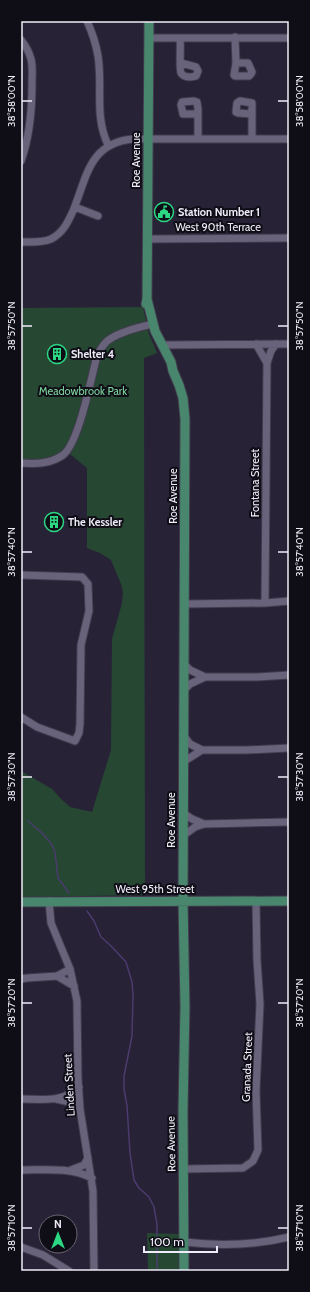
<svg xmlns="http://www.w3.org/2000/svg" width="310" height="1292" font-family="Cabin,sans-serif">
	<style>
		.green { fill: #264833 }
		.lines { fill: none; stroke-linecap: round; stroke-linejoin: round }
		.stream { stroke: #4b3b6e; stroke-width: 1.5 }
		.minor-casing { stroke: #413c4d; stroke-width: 9 }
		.major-casing { stroke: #413c4d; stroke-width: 11 }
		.minor { stroke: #68637a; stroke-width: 7 }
		.major { stroke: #48876d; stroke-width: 9 }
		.ticks { fill: none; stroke: #efecf9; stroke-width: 1.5 }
		.labels { text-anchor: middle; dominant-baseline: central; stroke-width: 4; stroke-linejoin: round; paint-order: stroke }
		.street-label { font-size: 11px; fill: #efecf9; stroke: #0f0d16 }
		.poi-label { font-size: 11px; font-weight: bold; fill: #efecf9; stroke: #0f0d16; text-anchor: start }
		.park-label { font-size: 11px; fill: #7ed59f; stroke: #0f0d16 }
		.neatline { fill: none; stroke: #efecf9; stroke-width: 1.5 }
		.ticks-label { font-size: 10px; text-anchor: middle; fill: #efecf9 }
	</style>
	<rect width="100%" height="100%" fill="#272236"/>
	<path class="green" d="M143,307L149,334L157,353L144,358L145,895L21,897V771L52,789L61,799L70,807L92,812L111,750L112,639L122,603L123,592L121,584L111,560L100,553L87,548V468L65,450C51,462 38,460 21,460V308Z
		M147,1233L181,1234V1271H148Z"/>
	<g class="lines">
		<path class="stream" d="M28,821L41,832L51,843L55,852L58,878L69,893
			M87,911L94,921L101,937L111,946L126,962L132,982L133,995L132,1036L124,1076V1089L127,1106L130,1153L134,1180L139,1188L149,1197L154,1207L157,1224V1271"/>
		<defs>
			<path id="minor" d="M87,21C92,32 96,44 98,56C103,88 94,115 108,145
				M235,37L236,63L234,75L235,76H249L251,74L252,72L248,63H236
				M149,38H289
				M180,38C181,44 179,69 181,73C184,78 192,77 196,76L198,71L196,67L181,63
				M21,40C26,46 29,52 31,59C33,67 32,76 32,84C32,110 30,136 21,161
				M197,114H183L181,105L182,102L194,101L197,102L198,109V139
				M251,114L238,113L236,112L237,103L240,101L252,103V139
				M75,207L98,216
				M148,239L289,238
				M21,242C31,242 42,243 51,239C63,233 68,222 73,211C87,177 89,143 133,139H289
				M256,344L267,363
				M162,345L289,344
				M21,463C36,464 50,464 63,455C79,443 91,378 97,356C100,350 104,342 110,339C122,331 139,327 153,324
				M21,575L82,577L88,584L89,611L81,645L80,724L79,733L75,741L37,727L21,717
				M265,603L267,363L271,351L276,344
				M184,604L265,603L289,601
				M184,664L190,670L205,677H257L289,675
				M184,690L190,684L205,677
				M183,735L190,744L202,750H247L289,748
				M183,762L202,750
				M183,813L192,819L204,824
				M184,835L195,827L204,824L289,822
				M49,901L51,923L70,969L77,1001L78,1079L80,1109L93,1191L94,1271
				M57,976L74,986
				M21,979L27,978L57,976L70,969
				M21,1099C41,1099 64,1103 79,1087
				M56,1099L70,1102L80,1109
				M184,1169L243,1168L253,1161L258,1150L256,1091L260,1004L257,960L256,901
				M21,1170C45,1170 70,1167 92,1178
				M71,1170L84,1165L88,1158
				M184,1242C218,1246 256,1245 289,1237
				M21,1247L43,1255L69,1271"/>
			<path id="major" d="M147,299L155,331L171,362L173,371L179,385L183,398L185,419L183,901L185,1007L183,1110L184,1271
				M146,304L147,299L149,21
				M21,902L289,901"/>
		</defs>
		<use href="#minor" class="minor-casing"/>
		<use href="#major" class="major-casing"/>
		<use href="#minor" class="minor"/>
		<use href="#major" class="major"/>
	</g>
	<path class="ticks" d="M22,101H32M278,101H288M22,326H32M278,326H288M22,552H32M278,552H288M22,777H32M278,777H288M22,1003H32M278,1003H288M22,1228H32M278,1228H288"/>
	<defs>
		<symbol id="civic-ring" viewBox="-11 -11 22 22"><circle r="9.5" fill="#0f0d16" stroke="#2cd884" stroke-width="1.5"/><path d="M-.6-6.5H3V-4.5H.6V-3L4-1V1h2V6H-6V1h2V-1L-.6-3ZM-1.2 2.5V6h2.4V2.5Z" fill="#2cd884"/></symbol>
		<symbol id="building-ring" viewBox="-11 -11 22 22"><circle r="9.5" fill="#0f0d16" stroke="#2cd884" stroke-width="1.5"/><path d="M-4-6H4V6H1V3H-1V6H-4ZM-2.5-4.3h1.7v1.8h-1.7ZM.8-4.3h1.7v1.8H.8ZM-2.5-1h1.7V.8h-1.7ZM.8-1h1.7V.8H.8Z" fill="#2cd884"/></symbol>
	</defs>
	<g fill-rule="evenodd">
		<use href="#civic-ring" x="153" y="201" width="22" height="22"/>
		<use href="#building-ring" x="46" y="343" width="22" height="22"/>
		<use href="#building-ring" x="43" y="511" width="22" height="22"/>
	</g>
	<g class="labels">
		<g class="street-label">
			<text transform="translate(136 160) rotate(-90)">Roe Avenue</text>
			<text x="218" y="227">West 90th Terrace</text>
			<text transform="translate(255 483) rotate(-90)">Fontana Street</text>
			<text transform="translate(173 496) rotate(-90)">Roe Avenue</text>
			<text transform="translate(171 820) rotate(-90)">Roe Avenue</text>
			<text x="155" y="889">West 95th Street</text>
			<text transform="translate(247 1067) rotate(-88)">Granada Street</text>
			<text transform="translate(69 1085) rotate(-93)">Linden Street</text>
			<text transform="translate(171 1144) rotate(-91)">Roe Avenue</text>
		</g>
		<g class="poi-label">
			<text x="178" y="212">Station Number 1</text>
			<text x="71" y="354">Shelter 4</text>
			<text x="68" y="522">The Kessler</text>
		</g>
		<g class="park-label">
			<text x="83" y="391">Meadowbrook Park</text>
		</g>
	</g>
	<rect width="310" height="1292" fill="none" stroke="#0f0d16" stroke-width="44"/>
	<g transform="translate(58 1234)"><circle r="19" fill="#0f0d16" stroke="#696671"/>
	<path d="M0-3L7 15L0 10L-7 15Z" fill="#2cd884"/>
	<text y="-6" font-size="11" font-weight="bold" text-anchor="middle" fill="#efecf9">N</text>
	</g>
	<path d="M144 1246v6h73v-6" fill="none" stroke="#efecf9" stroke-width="2"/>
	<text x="150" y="1246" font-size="12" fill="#efecf9" stroke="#0f0d16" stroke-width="3" paint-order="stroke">100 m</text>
	<rect x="22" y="22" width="266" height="1248" class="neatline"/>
	<g class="ticks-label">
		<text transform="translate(11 101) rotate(-90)" y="4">38°58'00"N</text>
		<text transform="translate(299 101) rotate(-90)" y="4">38°58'00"N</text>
		<text transform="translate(11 326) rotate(-90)" y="4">38°57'50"N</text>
		<text transform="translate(299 326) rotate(-90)" y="4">38°57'50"N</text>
		<text transform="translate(11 552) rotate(-90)" y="4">38°57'40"N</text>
		<text transform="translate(299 552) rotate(-90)" y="4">38°57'40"N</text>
		<text transform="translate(11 777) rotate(-90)" y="4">38°57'30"N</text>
		<text transform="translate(299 777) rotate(-90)" y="4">38°57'30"N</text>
		<text transform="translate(11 1003) rotate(-90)" y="4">38°57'20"N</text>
		<text transform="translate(299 1003) rotate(-90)" y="4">38°57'20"N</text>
		<text transform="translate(11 1228) rotate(-90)" y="4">38°57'10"N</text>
		<text transform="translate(299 1228) rotate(-90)" y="4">38°57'10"N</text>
	</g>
</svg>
